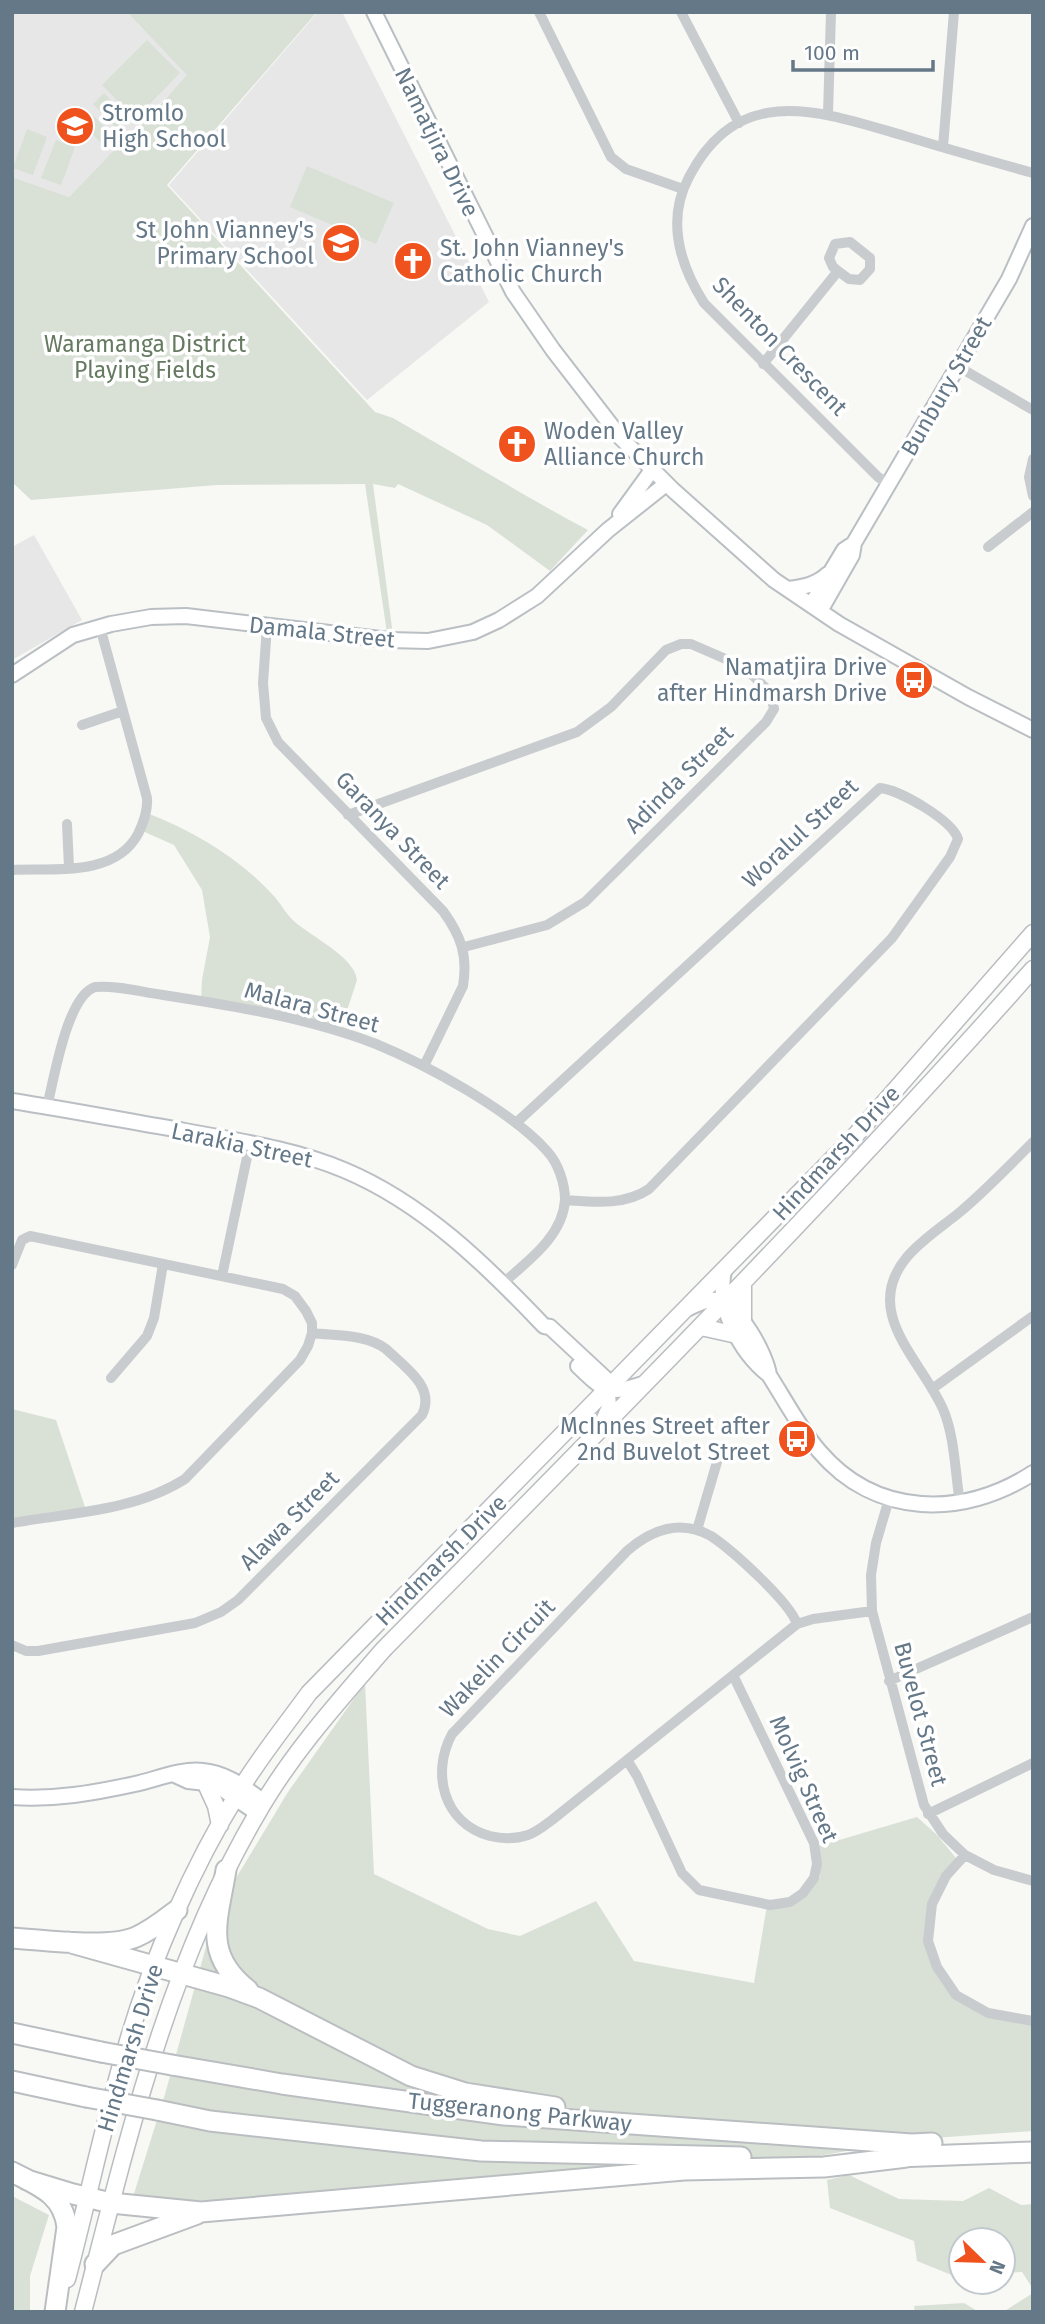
<svg xmlns="http://www.w3.org/2000/svg" width="1045" height="2324" font-family="'Fira Sans',sans-serif">
	<style>
		.built { fill: #e6e7e6 }
		.green { fill: #d9e1d6 }
		.lines { fill: none; stroke-linecap: round; stroke-linejoin: round }
		.secondary-casing { stroke: #babfc4; stroke-width: 18 }
		.primary-casing { stroke: #b9bdc1; stroke-width: 19 }
		.highway-casing { stroke: #babec1; stroke-width: 23 }
		.street { stroke: #c8cccf; stroke-width: 10 }
		.secondary { stroke: #fff; stroke-width: 14 }
		.primary { stroke: #fff; stroke-width: 16 }
		.highway { stroke: #fff; stroke-width: 19 }
		.highway-bridge-casing { stroke: #babec1; stroke-width: 23; stroke-linecap: butt }
		.highway-bridge { stroke: #fff; stroke-width: 19 }
		.labels { text-anchor: middle; dominant-baseline: central; stroke-width: 7; stroke-linejoin: round; paint-order: stroke }
		.poi-label { font-size: 23px; fill: #657888; stroke: #fff; text-anchor: start }
		.street-label { font-size: 23px; fill: #657888; stroke: #fff }
		.park-label { font-size: 23px; fill: #657a60; stroke: #fff }
	</style>
	<rect width="100%" height="100%" fill="#f8f8f5"/>
	<path class="built" d="M12,12H127L188,75L69,197L12,177Z
		M318,12H342L489,302L367,400L169,185Z
		M34,535L82,620L12,660V547Z"/>
	<path class="green" d="M127,12H317L167,185L375,412L393,418C458,455 522,495 588,530L550,571L487,525L398,484L395,488L373,484L393,635L387,633L365,484L217,485L31,500L12,482V177L69,197L125,139L127,141L187,75Z
		M147,40L180,73L135,119L102,85Z
		M104,93L127,117L116,128L93,104Z
		M87,110L111,133L101,143L77,119Z
		M27,129L47,137L33,175L13,168Z
		M56,140L75,147L61,185L41,178Z
		M307,166L394,203L376,244L290,207Z
		M147,813C193,831 238,857 272,894C281,903 286,915 296,923C313,937 355,958 357,980L340,1032L201,1001L202,980L210,937L202,890L174,845L140,830Z
		M12,1409L56,1420L86,1510L12,1518Z
		M365,1683L374,1874L488,1929L520,1936L596,1901L634,1961L754,1983L767,1905L801,1896L820,1877L819,1846L917,1817L936,1834L956,1858L943,1875L925,1942L954,1996L1033,2024V2131L906,2140L776,2164L273,2204L133,2197L165,2094L216,1911L288,1792Z
		M849,2175L899,2199L963,2201L989,2188L1021,2205L1033,2204V2289L1022,2272L1003,2273V2240H961V2276H954L917,2261L914,2241L830,2208L827,2180Z
		M12,2196L49,2215L30,2276V2312H12Z
		M1033,2293V2312H1003Z
		M964,2303L979,2312H915L914,2306Z"/>
	<g class="lines">
		<defs>
			<path id="secondary" d="M374,12L513,292L553,350L621,438L673,490L774,580L839,624L968,697L1033,730
				M620,514L652,470
				M788,589C804,587 816,585 828,574
				M811,605L844,550L850,546
				M820,611L852,555L854,543L1009,279L1033,226
				M12,675L73,635L111,624L151,617L186,616L389,640L428,641L473,632L499,620L537,596L608,530L666,484
				M12,1101C70,1110 127,1121 185,1131C239,1141 294,1149 344,1170C423,1203 486,1265 544,1326L550,1327L607,1380L609,1407L599,1430
				M724,1270C716,1307 740,1352 769,1375C785,1400 800,1429 819,1451C876,1518 963,1518 1033,1473
				M689,1308C697,1304 706,1299 715,1300C739,1304 766,1354 769,1375
				M578,1366C606,1393 608,1395 646,1383
				M175,1775L188,1781L215,1784L257,1813
				M12,1797C54,1800 94,1793 135,1784C154,1780 183,1768 203,1771C227,1773 245,1788 264,1802"/>
			<path id="primary" d="M743,1284V1324
				M701,1327L737,1335
				M205,1782L216,1806L220,1825
				M67,2279C88,2200 104,2120 128,2041C152,1959 193,1866 238,1793C259,1758 285,1726 309,1693L854,1137L1033,933
				M83,2312C127,2142 167,1967 257,1814C291,1754 338,1702 383,1650C603,1427 825,1204 1033,969"/>
			<path id="highway" d="M226,1870C218,1920 202,1954 248,1990
				M12,1938C45,1940 108,1949 136,1937C152,1930 164,1920 177,1910
				M68,1942L229,1987L259,1998L411,2076L443,2086L465,2093L555,2107
				M12,2033L101,2052
				M172,2065L282,2084L504,2115L912,2144L932,2143
				M12,2081L86,2097
				M157,2110L210,2121L481,2151L741,2157
				M897,2157L1033,2152
				M12,2172C39,2186 63,2194 67,2227L55,2312
				M27,2180L73,2194L111,2203L201,2212L684,2170L824,2167L907,2157
				M95,2264L113,2245L197,2214"/>
		</defs>
		<use href="#secondary" class="secondary-casing"/>
		<use href="#primary" class="primary-casing"/>
		<use href="#highway" class="highway-casing"/>
		<path class="street" d="M539,12L611,157L626,169L683,189
			M681,12L739,123
			M828,114L831,12
			M943,147L954,12
			M763,364L838,271L833,267L829,258L835,244L850,242L870,258V269L860,280L849,279L838,271
			M957,366L1033,410
			M1033,459L1029,477L1033,496
			M889,484L878,477L704,303C680,265 666,220 689,177C739,80 822,112 905,136C947,149 990,161 1033,173
			M988,547L1033,512
			M267,626L263,683L266,718L278,742L443,911C461,936 468,955 463,986L424,1066
			M82,725L123,711
			M348,815L577,732L611,707L666,650L681,644H691L744,667L771,693L774,709L766,722L585,902L547,925L464,947
			M67,824L69,867
			M12,870C54,868 115,877 138,834C144,822 148,811 147,798L100,627
			M47,1107C54,1079 67,996 95,987C117,985 141,992 163,995C234,1006 309,1018 376,1044C427,1065 510,1110 547,1151C558,1163 565,1183 565,1200C563,1236 528,1261 503,1283
			M516,1123L880,788C900,790 952,820 958,839L950,857L892,938L649,1189C624,1206 593,1202 565,1200
			M12,1265L22,1240L30,1236L283,1289L295,1296L306,1311L312,1323V1333L308,1346L300,1360L185,1479C135,1511 69,1513 12,1523
			M222,1276L250,1143
			M111,1378L147,1336L154,1318L163,1264
			M932,1389L1033,1316
			M889,1499L876,1543L871,1575L872,1611L924,1805L943,1834L965,1855L994,1870L1033,1881
			M960,1503C955,1473 955,1437 943,1409C920,1358 861,1312 907,1257C921,1240 943,1226 960,1212C986,1190 1009,1166 1033,1142
			M697,1530L717,1462
			M797,1624L552,1820C544,1826 537,1832 528,1835C516,1839 502,1839 490,1836C443,1823 431,1773 452,1734L627,1551C652,1529 681,1519 711,1536C732,1550 790,1602 797,1624L813,1619L872,1611
			M12,1645L26,1651H38L195,1623L221,1612L238,1600L422,1415C436,1387 405,1367 386,1349C366,1334 337,1336 312,1333
			M889,1681L1033,1617
			M627,1760L637,1776L682,1873L699,1890L770,1905L790,1902L803,1893L814,1878L817,1864L814,1843L733,1675
			M928,1814L1033,1763
			M965,1855L946,1876L932,1904L928,1941L937,1967L956,1995L988,2013L1033,2021"/>
		<use href="#secondary" class="secondary"/>
		<use href="#primary" class="primary"/>
		<use href="#highway" class="highway"/>
		<defs>
			<path id="highway-bridge" d="M101,2052L172,2065
				M86,2097L157,2110"/>
		</defs>
		<use href="#highway-bridge" class="highway-bridge-casing"/>
		<use href="#highway-bridge" class="highway-bridge"/>
	</g>
	<defs>
		<symbol id="school-disc" viewBox="-11 -11 22 22"><circle r="9.5" fill="#f0521e" stroke="#fff"/><path d="M0-5L7-2L0 1L-7-2ZM-4 1L0 2.5L4 1V4Q0 6-4 4Z" fill="#fff"/></symbol>
		<symbol id="church-disc" viewBox="-11 -11 22 22"><circle r="9.5" fill="#f0521e" stroke="#fff"/><path d="M-1.2-6h2.4v3.5h3.3v2.4h-3.3V6h-2.4V-.1h-3.3v-2.4h3.3Z" fill="#fff"/></symbol>
		<symbol id="bus-disc" viewBox="-11 -11 22 22"><circle r="9.5" fill="#f0521e" stroke="#fff"/><path d="M-5-6H5V4H4V6H2V4H-2V6H-4V4H-5ZM-3.5-4V0h7V-4ZM-3.5 1.2v1.5H-2V1.2ZM2 1.2v1.5H3.5V1.2Z" fill="#fff"/></symbol>
	</defs>
	<g fill-rule="evenodd">
		<use href="#school-disc" x="53" y="104" width="44" height="44"/>
		<use href="#school-disc" x="319" y="221" width="44" height="44"/>
		<use href="#church-disc" x="391" y="239" width="44" height="44"/>
		<use href="#church-disc" x="495" y="422" width="44" height="44"/>
		<use href="#bus-disc" x="892" y="658" width="44" height="44"/>
		<use href="#bus-disc" x="775" y="1417" width="44" height="44"/>
	</g>
	<g class="labels">
		<g class="poi-label">
			<text x="102" y="113">Stromlo<tspan x="102" dy="26">High School</tspan></text>
			<text x="314" y="230" text-anchor="end">St John Vianney's<tspan x="314" dy="26">Primary School</tspan></text>
			<text x="440" y="248">St. John Vianney's<tspan x="440" dy="26">Catholic Church</tspan></text>
			<text x="544" y="431">Woden Valley<tspan x="544" dy="26">Alliance Church</tspan></text>
			<text x="887" y="667" text-anchor="end">Namatjira Drive<tspan x="887" dy="26">after Hindmarsh Drive</tspan></text>
			<text x="770" y="1426" text-anchor="end">McInnes Street after<tspan x="770" dy="26">2nd Buvelot Street</tspan></text>
		</g>
		<g class="street-label">
			<text transform="translate(437 142) rotate(64)">Namatjira Drive</text>
			<text transform="translate(780 346) rotate(46)">Shenton Crescent</text>
			<text transform="translate(946 386) rotate(-60)">Bunbury Street</text>
			<text transform="translate(322 632) rotate(6)">Damala Street</text>
			<text transform="translate(679 779) rotate(-45)">Adinda Street</text>
			<text transform="translate(393 830) rotate(46)">Garanya Street</text>
			<text transform="translate(800 833) rotate(-43)">Woralul Street</text>
			<text transform="translate(312 1007) rotate(15)">Malara Street</text>
			<text transform="translate(242 1145) rotate(12)">Larakia Street</text>
			<text transform="translate(836 1153) rotate(-47)">Hindmarsh Drive</text>
			<text transform="translate(289 1520) rotate(-45)">Alawa Street</text>
			<text transform="translate(441 1560) rotate(-45)">Hindmarsh Drive</text>
			<text transform="translate(497 1658) rotate(-46)">Wakelin Circuit</text>
			<text transform="translate(921 1714) rotate(75)">Buvelot Street</text>
			<text transform="translate(804 1779) rotate(66)">Molvig Street</text>
			<text transform="translate(130 2048) rotate(-73)">Hindmarsh Drive</text>
			<text transform="translate(520 2112) rotate(6)">Tuggeranong Parkway</text>
		</g>
		<g class="park-label">
			<text x="145" y="344">Waramanga District<tspan x="145" dy="26">Playing Fields</tspan></text>
		</g>
	</g>
	<rect width="1045" height="2324" fill="none" stroke="#657888" stroke-width="28"/>
	<g transform="translate(982 2261) rotate(113)"><circle r="33" fill="#ffffff" stroke="#c1c9cf" stroke-width="2"/>
	<path d="M0-5L12 26L0 18L-12 26Z" fill="#f0521e"/>
	<text y="-10" font-size="19" font-weight="bold" text-anchor="middle" fill="#657888">N</text>
	</g>
	<path d="M793 60v10h140v-10" fill="none" stroke="#657888" stroke-width="3.5"/>
	<text x="804" y="60" font-size="21" fill="#657888" stroke="#ffffff" stroke-width="5" paint-order="stroke">100 m</text>
</svg>
